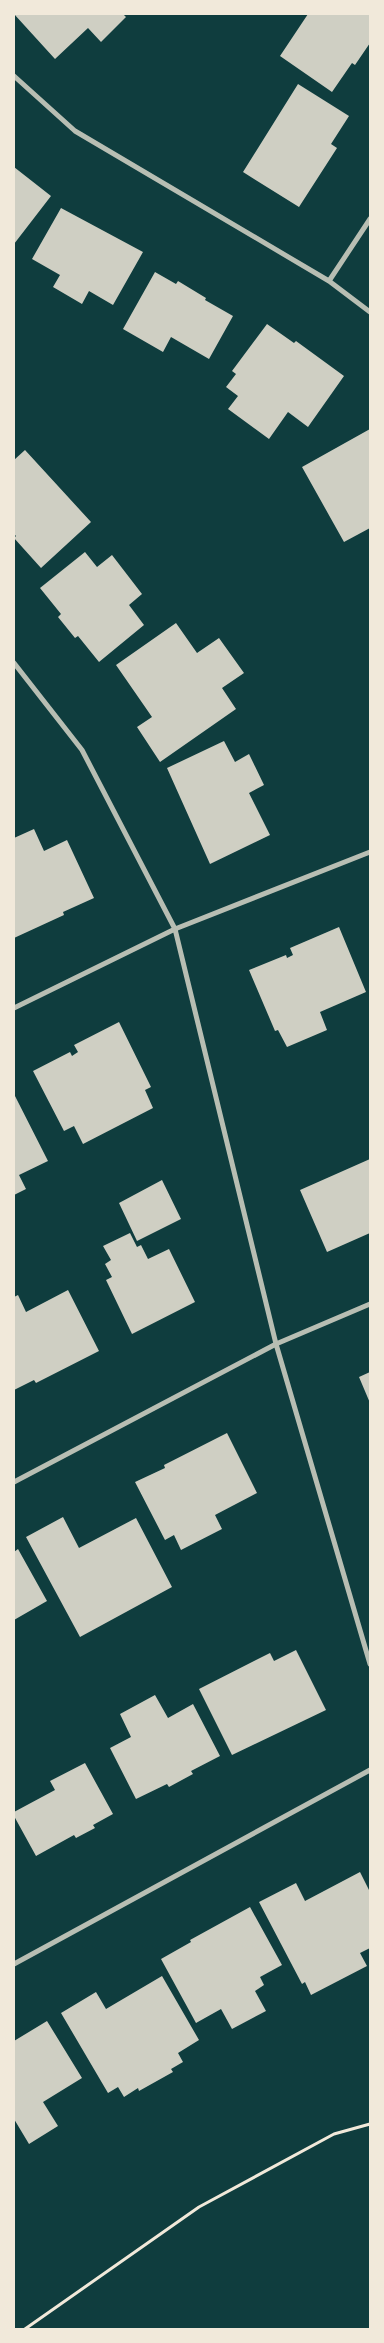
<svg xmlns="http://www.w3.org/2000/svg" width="384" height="2343" font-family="'Work Sans',sans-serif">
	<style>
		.building { fill: #cfcfc3 }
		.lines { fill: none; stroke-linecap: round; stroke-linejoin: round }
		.path { stroke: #f1e9da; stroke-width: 3 }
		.minor { stroke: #b8beb3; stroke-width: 5 }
	</style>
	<rect width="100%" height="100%" fill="#0f3d3e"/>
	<path class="building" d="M14,14H123L126,17L101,42L88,28L55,59Z
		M308,14H370V43L355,65L352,63L332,92L280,56Z
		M298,84L349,116L331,144L337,148L299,207L243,172Z
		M14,167L51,196L14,244Z
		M61,208L143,252L113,305L89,291L82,304L53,287L60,275L32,259Z
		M155,272L176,284L178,281L206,298L205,300L233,316L209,359L171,337L163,352L123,329Z
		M267,324L294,343L296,341L344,376L308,427L288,412L269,439L228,409L238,396L226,387L236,374L232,371Z
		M370,429V528L344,542L302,467Z
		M25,450L91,522L41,568L14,538L16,536L14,534V460Z
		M85,552L97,567L112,555L142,594L129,605L144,625L99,662L78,636L75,638L58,617L61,614L40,588Z
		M176,623L197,653L219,638L244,673L222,688L236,709L160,762L137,727L152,717L116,665Z
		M224,741L235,762L249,754L264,785L249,793L270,835L210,864L167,768Z
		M34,829L44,851L67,840L94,898L63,912L64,915L14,938V838Z
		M339,927L366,992L320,1012L327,1030L287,1047L278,1030L275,1031L249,970L286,955L287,958L293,955L290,948Z
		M119,1022L151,1087L145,1090L153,1108L83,1144L74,1126L64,1131L33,1071L70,1052L72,1056L78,1052L74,1045Z
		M15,1096L48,1161L19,1175L26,1189L14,1195Z
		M370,1159V1233L327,1252L300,1190Z
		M162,1180L181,1219L137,1241L119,1203Z
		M130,1233L137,1247L141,1245L148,1259L169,1249L195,1302L132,1334L106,1280L112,1277L105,1264L111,1260L103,1246Z
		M68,1290L99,1351L36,1383L34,1380L14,1390V1297L18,1295L26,1312Z
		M370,1372V1403L359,1377Z
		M227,1433L257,1493L215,1515L222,1529L181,1550L174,1535L165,1540L135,1482L165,1468L164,1465Z
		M63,1517L79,1548L136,1518L172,1587L80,1637L26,1537Z
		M18,1549L47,1601L14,1620V1552Z
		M296,1650L326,1710L232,1755L199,1689L270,1653L274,1661Z
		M155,1695L168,1718L193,1704L220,1756L191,1771L193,1774L169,1787L167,1784L136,1799L110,1748L131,1737L120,1714Z
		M85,1763L113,1814L93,1825L95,1828L76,1838L74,1835L36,1856L14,1816V1812L55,1790L50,1781Z
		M360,1872L370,1892V1948L360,1953L367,1966L311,1995L305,1982L302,1984L259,1902L296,1883L305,1901Z
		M250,1907L282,1965L260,1977L264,1985L255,1991L266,2011L232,2029L221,2009L196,2023L161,1959L191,1942L190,1940Z
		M162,1976L199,2040L178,2053L183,2062L171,2069L173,2072L139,2091L138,2088L124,2097L118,2087L108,2093L61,2013L96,1992L106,2009Z
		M47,2021L82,2078L43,2102L58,2126L29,2144L14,2119V2041Z"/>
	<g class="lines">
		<path class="path" d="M25,2329L199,2207L334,2134L370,2124"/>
		<path class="minor" d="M14,76L75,131L329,281L370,312
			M329,281L370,219
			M14,663L82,750L175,929L276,1344L370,1664
			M14,1008L175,929L370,852
			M14,1482L276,1344L370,1304
			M14,1964L370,1770"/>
	</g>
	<rect width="384" height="2343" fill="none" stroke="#f1e9da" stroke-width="30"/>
</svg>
